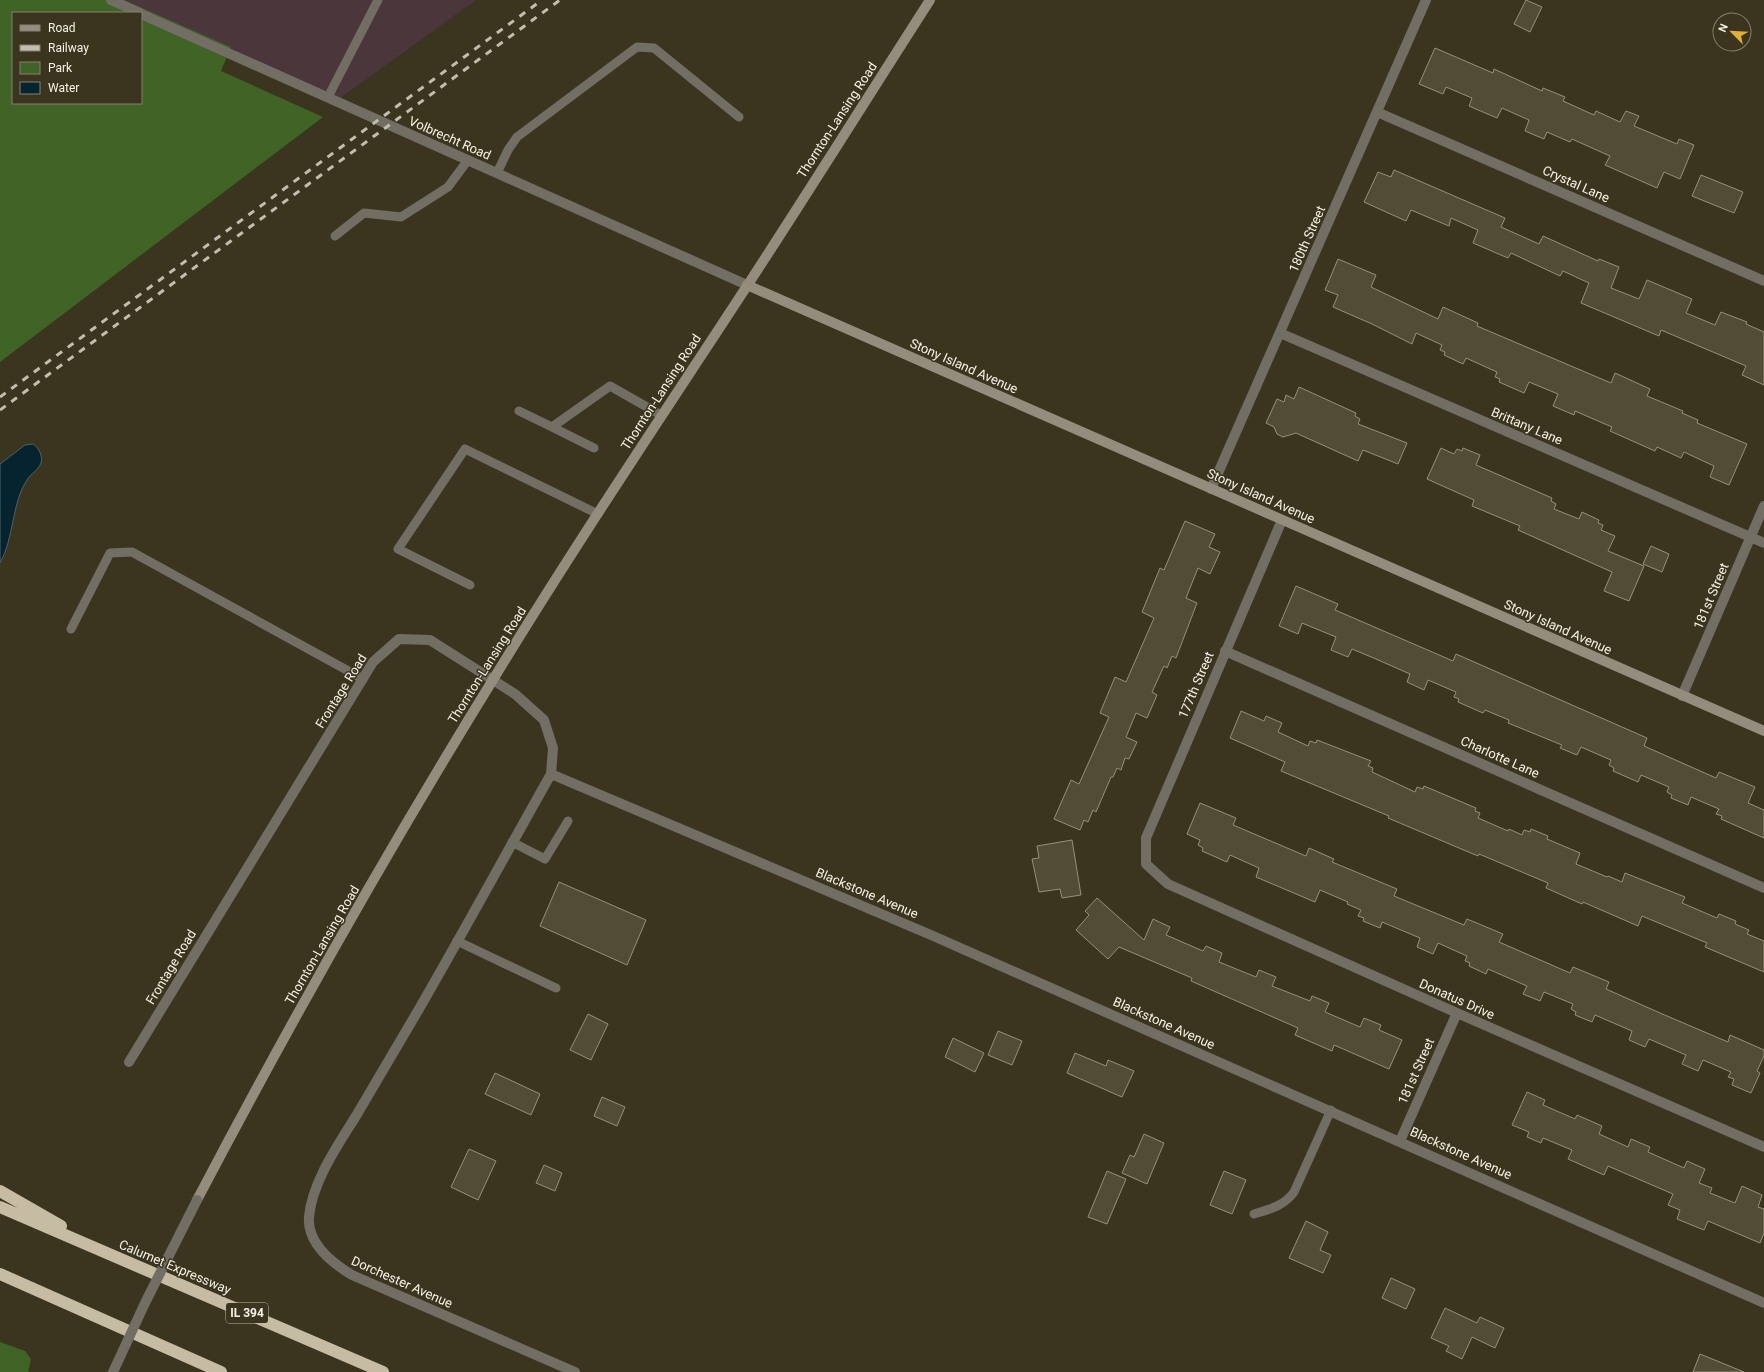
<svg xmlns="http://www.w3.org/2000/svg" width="1764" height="1372" font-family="Roboto,sans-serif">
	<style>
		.industrial { fill: #4a363b }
		.green { fill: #406326; fill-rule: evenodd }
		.water { fill: #06242f; stroke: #4e6265 }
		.building { fill: #524c36; stroke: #979078 }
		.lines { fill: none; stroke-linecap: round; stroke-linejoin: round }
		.lane { stroke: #726e64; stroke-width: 9 }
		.street { stroke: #726e64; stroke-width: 10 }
		.secondary { stroke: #948d7e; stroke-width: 10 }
		.highway { stroke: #c6bba3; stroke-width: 12 }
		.rail { stroke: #c2beaf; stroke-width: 3; stroke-dasharray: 7 7; stroke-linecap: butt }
		.street-bridge { stroke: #726e64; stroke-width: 10 }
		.labels { text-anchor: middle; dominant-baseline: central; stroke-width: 3; stroke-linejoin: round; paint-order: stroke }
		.shield { fill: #3b3520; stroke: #bdb9a9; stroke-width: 1 }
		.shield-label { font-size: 12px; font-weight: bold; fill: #f5f1e4 }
		.street-label { font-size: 13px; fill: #f5f1e4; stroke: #3b3520 }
	</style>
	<rect width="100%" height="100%" fill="#3b3520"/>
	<path class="industrial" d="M110,0H476L336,101Z"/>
	<path class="green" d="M0,0H124L231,47L221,71L323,117L0,362ZM13,13H141V103H13Z
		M0,1342L25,1351L31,1359L28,1372H0Z"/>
	<path class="water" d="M33,444C39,448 43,456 41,463C38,471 31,473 27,480C12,501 14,539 0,563V464L25,445Z"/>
	<path class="building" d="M1526,0L1542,7L1530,32L1514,24Z
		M1435,48L1493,73L1494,69L1542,91L1543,88L1565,97L1563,101L1594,115L1596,111L1620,122L1626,111L1639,116L1634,126L1677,144L1679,139L1694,145L1680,179L1664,172L1657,188L1605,165L1610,156L1572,139L1570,142L1547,132L1544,139L1525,131L1529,120L1502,108L1497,118L1469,106L1472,98L1446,87L1443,94L1419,84Z
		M1394,170L1505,218L1501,227L1539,244L1543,236L1598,261L1599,259L1619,267L1611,288L1639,299L1647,280L1692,299L1686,313L1715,325L1721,312L1747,322L1746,324L1764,332V385L1742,375L1746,366L1661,330L1659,336L1581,303L1589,283L1563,271L1560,276L1511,253L1508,258L1473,243L1478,230L1451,218L1449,226L1411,210L1406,221L1364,202L1378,172L1391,177Z
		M1701,175L1743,192L1734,213L1692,196Z
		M1338,259L1376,275L1371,287L1438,319L1443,307L1478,323L1477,326L1611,383L1615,373L1650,389L1647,396L1683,411L1682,413L1698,420L1697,423L1747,444L1729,485L1710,477L1714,466L1684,452L1681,458L1657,447L1655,451L1610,431L1612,427L1575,411L1574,415L1553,406L1558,394L1529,382L1524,393L1499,382L1500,379L1495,377L1497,372L1466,358L1463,364L1444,355L1445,352L1440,350L1442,345L1416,333L1412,344L1372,324L1333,307L1338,295L1325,290Z
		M1299,387L1356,413L1355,416L1360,419L1358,424L1407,443L1398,464L1363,450L1358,461L1296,433L1283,437L1277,434L1274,427L1266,423L1277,399L1284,402L1286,395L1294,399Z
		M1441,448L1454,454L1457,449L1462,451L1463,448L1480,455L1476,465L1552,498L1551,501L1556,504L1554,509L1579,519L1582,512L1599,520L1598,523L1603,525L1601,530L1615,536L1608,551L1644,566L1629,601L1604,591L1612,572L1518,530L1520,526L1472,506L1474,500L1427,479Z
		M1185,521L1215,534L1209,547L1220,552L1210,574L1198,568L1186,598L1197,603L1176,658L1172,656L1167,668L1164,666L1152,692L1157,695L1147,718L1136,713L1126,737L1137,742L1129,759L1125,758L1121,770L1117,768L1113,777H1111L1096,812L1093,810L1088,822L1084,820L1080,830L1054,819L1071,780L1079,784L1109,717L1100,713L1115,677L1126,682L1154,618L1142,612L1160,568L1164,570Z
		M1651,546L1669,554L1662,572L1643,564Z
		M1296,586L1338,604L1335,610L1453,661L1456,654L1647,738L1644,746L1716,778L1719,772L1755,787L1748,803L1764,810V838L1721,819L1722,816L1716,814L1719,809L1691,797L1688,805L1671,798L1672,795L1667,792L1669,787L1641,775L1638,782L1613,771L1614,768L1609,765L1611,760L1581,747L1577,755L1560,748L1562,745L1508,723L1509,720L1485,710L1483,713L1458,702L1459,699L1454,697L1456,692L1428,680L1424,690L1407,682L1410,674L1376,659L1352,649L1348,657L1331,650L1336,637L1302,623L1298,634L1279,626Z
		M1241,711L1264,721L1266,716L1282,723L1278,732L1308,746L1310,741L1316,743L1317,740L1371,761L1368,766L1373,768L1372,772L1415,792L1417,787L1423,789L1424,786L1476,808L1475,811L1480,813L1478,818L1508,831L1509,829L1522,835L1524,830L1530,832L1531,829L1548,836L1547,839L1580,853L1576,864L1607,877L1608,876L1622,882L1625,873L1685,897L1682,903L1717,918L1719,914L1736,921L1735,924L1749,930L1747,934L1764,941V972L1705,947L1707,943L1642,916L1638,926L1583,902L1582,904L1546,888L1548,883L1479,854L1478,856L1388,818L1389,816L1281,771L1285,762L1230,738Z
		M1200,803L1236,818L1233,825L1306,856L1309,848L1334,859L1332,862L1397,889L1394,896L1464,925L1467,919L1503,934L1499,942L1570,973L1573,967L1609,982L1606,989L1660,1013L1728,1042L1730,1035L1764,1050V1056L1757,1071L1760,1073L1751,1093L1732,1085L1734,1079L1728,1077L1731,1072L1703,1060L1698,1071L1682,1064L1686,1055L1649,1039L1645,1047L1629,1040L1632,1031L1595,1015L1592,1022L1575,1015L1576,1012L1571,1009L1573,1004L1544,992L1540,1001L1523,994L1527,986L1488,969L1486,974L1469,966L1470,963L1465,961L1467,956L1438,943L1433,954L1417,947L1420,938L1382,922L1380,928L1363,921L1364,918L1358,916L1361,910L1347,904L1348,902L1320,890L1315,902L1256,877L1259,868L1230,855L1227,862L1202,851L1203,848L1198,845L1200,840L1187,834Z
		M1072,840L1081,895L1062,898L1060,889L1039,892L1032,859L1039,858L1037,846Z
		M559,882L646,920L627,965L540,926Z
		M1097,898L1144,940L1153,919L1170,927L1166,935L1203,951L1206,946L1222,953L1219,962L1256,977L1259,970L1276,977L1272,986L1310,1001L1312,996L1329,1003L1325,1012L1360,1027L1364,1018L1381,1025L1379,1030L1402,1040L1389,1069L1334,1045L1332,1051L1295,1035L1298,1028L1191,981L1192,978L1119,947L1108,959L1076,930L1089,915L1085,911Z
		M588,1014L608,1024L591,1060L570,1050Z
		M998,1031L1022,1041L1012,1065L988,1055Z
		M953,1038L984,1053L975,1072L945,1057Z
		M1075,1053L1106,1066L1108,1060L1134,1071L1122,1097L1067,1073Z
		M495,1073L540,1094L531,1115L485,1094Z
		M1527,1092L1545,1100L1543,1105L1575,1119L1577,1115L1602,1126L1599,1134L1628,1147L1631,1139L1650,1147L1648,1152L1684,1168L1687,1161L1705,1169L1699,1183L1712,1188L1710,1193L1735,1203L1742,1186L1762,1195L1758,1207L1764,1209V1233L1760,1243L1708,1221L1704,1230L1677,1219L1680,1210L1668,1205L1673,1194L1608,1166L1604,1175L1568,1159L1572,1150L1543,1138L1541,1143L1527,1137L1529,1132L1512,1125Z
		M602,1097L625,1107L617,1126L594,1116Z
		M1144,1134L1164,1143L1147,1184L1122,1173L1130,1155L1134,1157Z
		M469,1149L496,1161L478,1200L451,1187Z
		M544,1165L562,1173L555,1191L536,1183Z
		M1107,1171L1126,1179L1107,1224L1088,1217Z
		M1224,1171L1246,1180L1232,1214L1210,1205Z
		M1306,1221L1328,1232L1320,1250L1331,1255L1323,1273L1289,1258Z
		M1391,1278L1415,1289L1406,1309L1382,1298Z
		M1445,1308L1477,1323L1480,1317L1504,1328L1495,1348L1472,1337L1462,1359L1446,1351L1449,1346L1431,1338Z
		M1700,1354L1744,1372H1693Z"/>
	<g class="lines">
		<path class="lane" d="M328,97L378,0
			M497,173L508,150L517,137L637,47L654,48L739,117
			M335,236L364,213L401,217L448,187L468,160
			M519,411L552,427L610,386L661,415
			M552,427L594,448
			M470,585L398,549L465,449L598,514
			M71,629L110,553L132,552L363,679
			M512,842L545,859L568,821
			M457,941L556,988
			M1254,1214C1270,1209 1284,1206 1294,1192L1331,1110"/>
		<path class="street" d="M111,0L140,13
			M141,14L747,285
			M1377,112L1764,281
			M1280,333L1764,543
			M1211,489L1426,0
			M1282,520L1146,838V864L1168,884L1457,1013L1764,1147
			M1225,651L1764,888
			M1682,696L1764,506
			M551,774L931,935L1764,1303
			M129,1062L373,662L399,639L430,640L515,694L544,720L553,748L551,774C507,852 464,931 419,1009C398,1044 377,1080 356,1116C338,1145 312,1182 309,1217C307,1243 332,1263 352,1275L575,1372
			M1400,1141L1457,1013"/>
		<path class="secondary" d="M747,285L1764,731
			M197,1200C290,1023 389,848 494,678C575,545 662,416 747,286C809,191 869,95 930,0"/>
		<path class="highway" d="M0,1191L61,1226
			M0,1207L383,1372
			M0,1274L221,1372"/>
		<path class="rail" d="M0,397L542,0
			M0,410L560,0"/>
		<path class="street-bridge" d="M113,1372L145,1303L197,1200"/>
	</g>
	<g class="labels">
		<rect class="shield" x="226" y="1303" width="42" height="20" rx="3"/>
		<g class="shield-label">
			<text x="247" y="1313">IL 394</text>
		</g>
		<g class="street-label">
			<text transform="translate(837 120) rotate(-57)">Thornton-Lansing Road</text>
			<text transform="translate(450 138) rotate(24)">Volbrecht Road</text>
			<text transform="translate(1576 184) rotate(24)">Crystal Lane</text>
			<text transform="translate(1307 239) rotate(-66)">180th Street</text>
			<text transform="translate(964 366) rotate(24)">Stony Island Avenue</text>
			<text transform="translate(661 392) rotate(-57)">Thornton-Lansing Road</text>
			<text transform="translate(1527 426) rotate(23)">Brittany Lane</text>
			<text transform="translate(1261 496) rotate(24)">Stony Island Avenue</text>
			<text transform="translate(1711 596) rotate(-67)">181st Street</text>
			<text transform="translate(1558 627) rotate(24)">Stony Island Avenue</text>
			<text transform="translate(487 665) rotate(-58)">Thornton-Lansing Road</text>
			<text transform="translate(1196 685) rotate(-67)">177th Street</text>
			<text transform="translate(341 691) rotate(-58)">Frontage Road</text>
			<text transform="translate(1500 757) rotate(24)">Charlotte Lane</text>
			<text transform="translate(867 893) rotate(23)">Blackstone Avenue</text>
			<text transform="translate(322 945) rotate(-60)">Thornton-Lansing Road</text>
			<text transform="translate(171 967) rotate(-59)">Frontage Road</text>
			<text transform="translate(1457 999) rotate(24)">Donatus Drive</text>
			<text transform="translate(1164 1023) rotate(24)">Blackstone Avenue</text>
			<text transform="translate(1416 1071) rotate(-66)">181st Street</text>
			<text transform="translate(1461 1153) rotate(24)">Blackstone Avenue</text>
			<text transform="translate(175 1267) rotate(23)">Calumet Expressway</text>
			<text transform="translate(402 1282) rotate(24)">Dorchester Avenue</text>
		</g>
	</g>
	<rect x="12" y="12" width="130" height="92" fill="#3b3520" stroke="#85806e"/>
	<rect x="20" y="25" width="20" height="6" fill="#948d7e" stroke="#85806e"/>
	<text x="48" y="32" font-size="12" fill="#f5f1e4">Road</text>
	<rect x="20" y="45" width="20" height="6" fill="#c2beaf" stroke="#85806e"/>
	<text x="48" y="52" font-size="12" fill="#f5f1e4">Railway</text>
	<rect x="20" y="62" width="20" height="12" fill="#406326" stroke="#85806e"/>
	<text x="48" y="72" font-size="12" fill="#f5f1e4">Park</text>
	<rect x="20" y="82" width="20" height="12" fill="#06242f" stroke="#85806e"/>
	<text x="48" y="92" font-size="12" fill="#f5f1e4">Water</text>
	<g transform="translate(1732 32) rotate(294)"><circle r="19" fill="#3b3520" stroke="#85806e"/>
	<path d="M0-3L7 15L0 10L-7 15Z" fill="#e2af34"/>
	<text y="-6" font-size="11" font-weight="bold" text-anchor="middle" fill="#f5f1e4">N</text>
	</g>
</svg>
